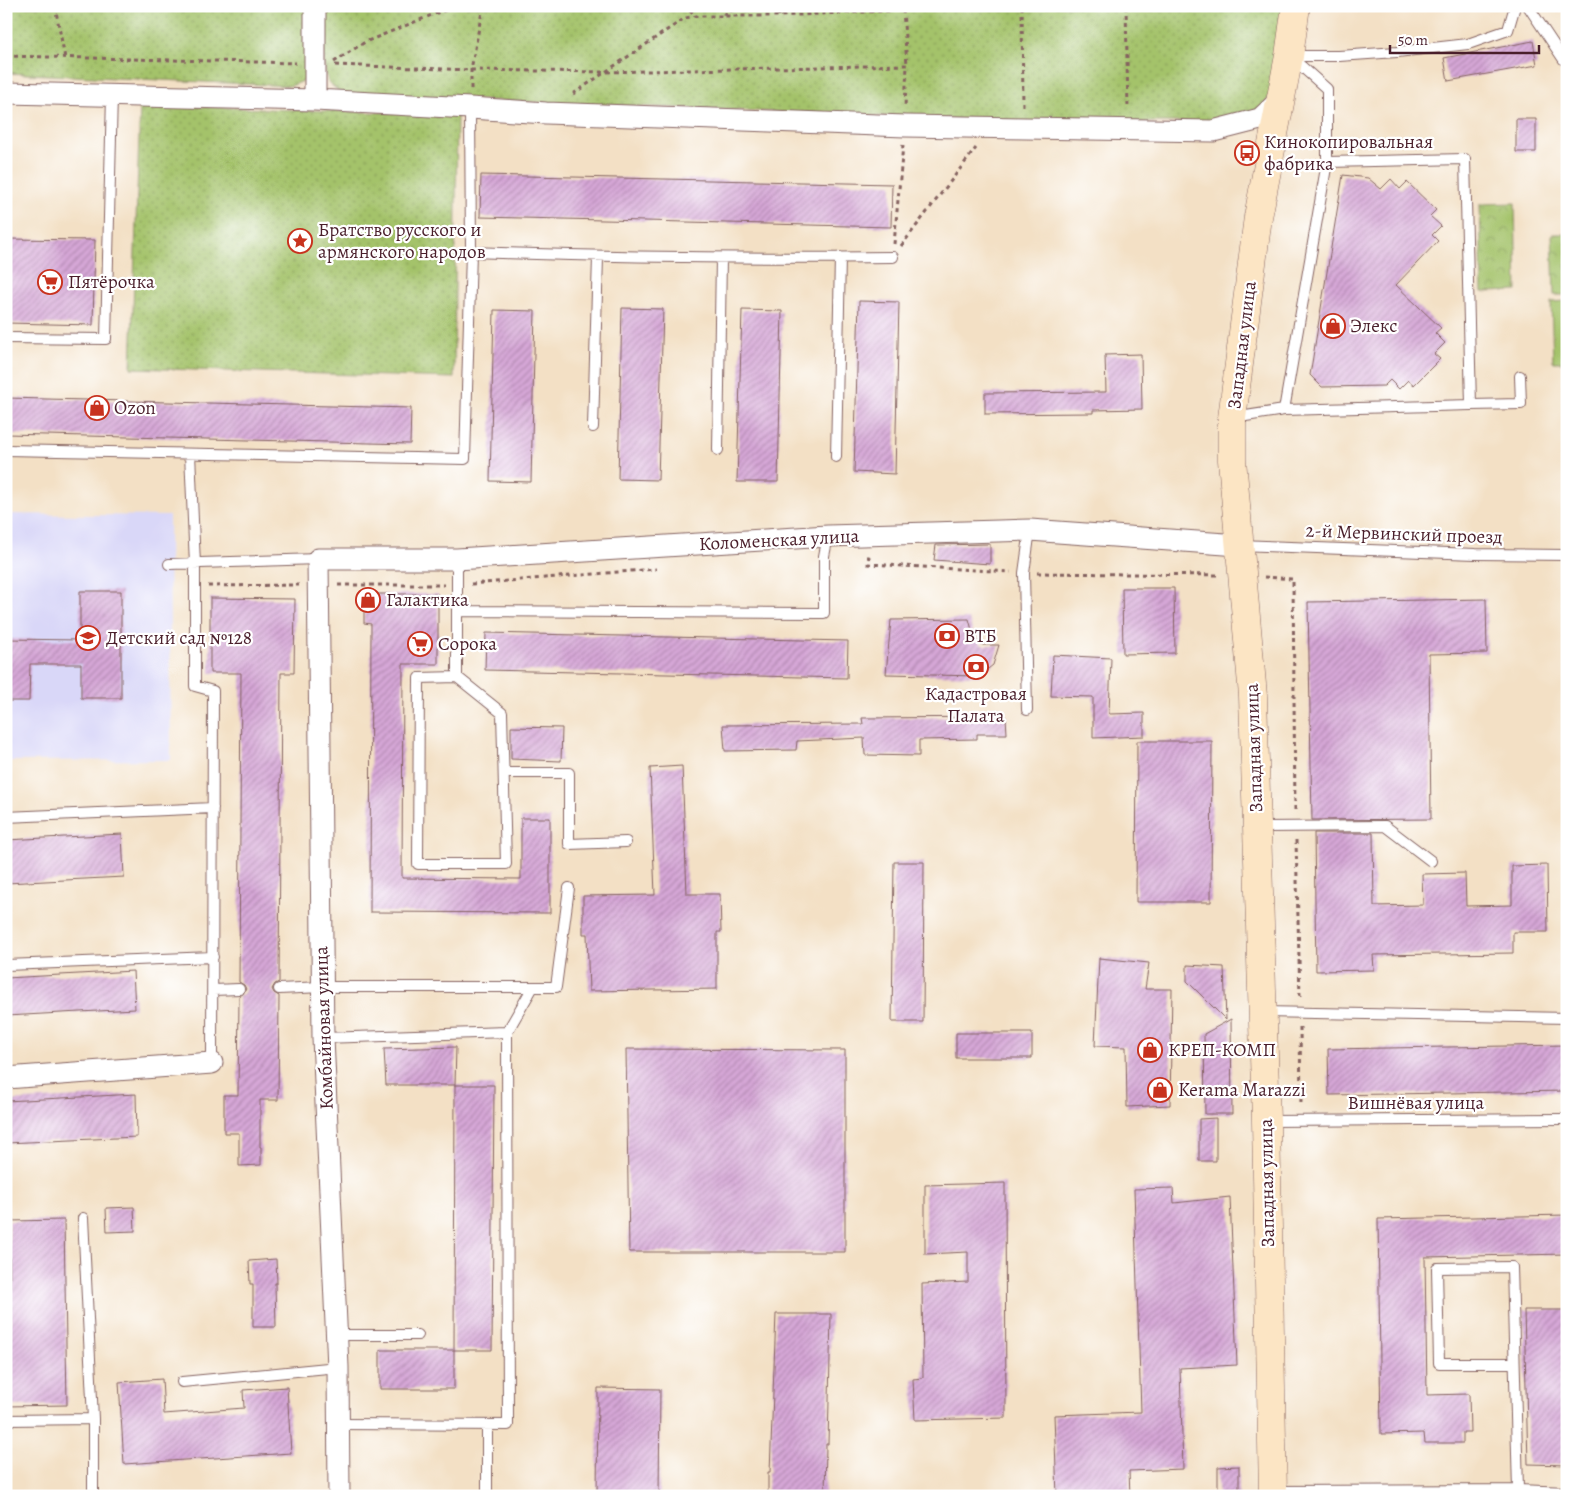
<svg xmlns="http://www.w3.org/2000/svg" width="1573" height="1502" font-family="Alegreya,serif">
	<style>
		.built { fill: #d9d7f8 }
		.grass { fill: url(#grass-dots); stroke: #77714b }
		.park { fill: url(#park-crowns); stroke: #77714b }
		.pitch { fill: #a4c36b; stroke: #77714b }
		.building { fill: url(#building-hatch) }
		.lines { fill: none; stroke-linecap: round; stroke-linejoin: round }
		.lane-casing { stroke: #856361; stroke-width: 12 }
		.street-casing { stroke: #856361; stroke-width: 23 }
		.secondary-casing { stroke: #856361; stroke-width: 29 }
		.path { stroke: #856361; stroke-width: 3; stroke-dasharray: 4 4; stroke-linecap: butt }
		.lane { stroke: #fff; stroke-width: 10 }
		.street { stroke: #fff; stroke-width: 21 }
		.secondary { stroke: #fce5c4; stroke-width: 28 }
		.labels { text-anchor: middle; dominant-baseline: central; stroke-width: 4.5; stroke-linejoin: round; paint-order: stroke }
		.poi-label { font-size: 19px; fill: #4a1f2b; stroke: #fff; text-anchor: start }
		.street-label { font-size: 19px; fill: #4a1f2b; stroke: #fff }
	</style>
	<defs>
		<pattern id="grass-dots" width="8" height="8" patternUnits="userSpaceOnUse" patternTransform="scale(1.25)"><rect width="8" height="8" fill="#a4c36b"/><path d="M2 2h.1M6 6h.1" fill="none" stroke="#889e58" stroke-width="1.8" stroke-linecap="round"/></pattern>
		<pattern id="park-crowns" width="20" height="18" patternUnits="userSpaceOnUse" patternTransform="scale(1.25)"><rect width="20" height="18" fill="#a4c36b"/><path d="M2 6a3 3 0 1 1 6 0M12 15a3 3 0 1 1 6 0" fill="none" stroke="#889e58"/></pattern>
		<pattern id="building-hatch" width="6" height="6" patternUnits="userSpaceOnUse" patternTransform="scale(1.25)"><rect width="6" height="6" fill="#d6a7d7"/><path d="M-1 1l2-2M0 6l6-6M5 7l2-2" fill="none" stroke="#b087af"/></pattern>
	</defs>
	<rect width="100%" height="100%" fill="#fff"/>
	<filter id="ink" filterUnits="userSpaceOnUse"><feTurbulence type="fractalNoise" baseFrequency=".02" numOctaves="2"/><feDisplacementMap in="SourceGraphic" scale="10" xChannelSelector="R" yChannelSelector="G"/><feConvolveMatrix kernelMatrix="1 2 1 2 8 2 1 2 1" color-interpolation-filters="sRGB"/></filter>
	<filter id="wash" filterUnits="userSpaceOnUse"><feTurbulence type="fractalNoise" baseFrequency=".0096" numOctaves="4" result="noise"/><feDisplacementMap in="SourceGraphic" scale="20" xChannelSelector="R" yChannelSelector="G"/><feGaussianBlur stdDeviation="1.12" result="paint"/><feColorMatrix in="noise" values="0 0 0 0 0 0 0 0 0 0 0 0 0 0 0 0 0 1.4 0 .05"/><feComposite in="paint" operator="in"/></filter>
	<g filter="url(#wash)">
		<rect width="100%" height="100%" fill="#f3e0c5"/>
		<path class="built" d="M6,514L169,516L171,760L6,761Z"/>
		<path class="grass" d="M6,6H308V79L291,86L6,73Z
			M324,6H1283L1275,89L1261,109L1211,122H1024L342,94L328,82L324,64Z
			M140,105L457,115L454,378L131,368Z"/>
		<path class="park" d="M1515,203L1517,291L1482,292L1480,204Z
			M1552,234H1567V295H1554Z"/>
		<path class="pitch" d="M1567,301V362H1553L1551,302Z"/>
		<g id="blocks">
			<path class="building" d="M1533,41L1537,65L1448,81L1444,58Z
				M1516,119H1536V152H1516Z
				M481,175L892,184L891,227L480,217Z
				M1343,175L1368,178L1381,189L1391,179L1400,189L1407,182L1436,210L1430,216L1441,226L1432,235L1438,241L1396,285L1441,328L1435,333L1445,343L1434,354L1440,359L1414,385L1408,380L1399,389L1390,380L1384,386L1322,387L1310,375Z
				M6,239L95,240L93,325L6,323Z
				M859,301L899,302L895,474L854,472Z
				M622,308L663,309L658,480L618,479Z
				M494,310L535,311L531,482L490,481Z
				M742,310L782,311L778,482H737Z
				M1141,354L1142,409L1093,410V413L985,414V393L1106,392L1105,355Z
				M6,398L411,408L410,444L6,434Z
				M990,544V564L934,560L936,545Z
				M1122,588H1174L1175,653L1123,654Z
				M80,591H121V698H81V664H30L29,701H6V639L80,640Z
				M364,594H438V664H403L402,878L521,879V818H550V913L370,912L371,624L364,623Z
				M210,598L295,599L294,673H281L279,982L275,984L272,989L274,993L279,996L278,1100H260V1147H261V1165L239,1166V1133H224V1095H238L239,996L243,994L246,989L244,985L239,982L241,673H210Z
				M1486,599L1487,653L1429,654L1431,819L1312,820L1308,602Z
				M969,619L973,634L982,645H999L993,665L979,676L886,674L891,620Z
				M486,633L848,641L847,678L485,670Z
				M1053,655L1111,658L1109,714L1144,713V736L1093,738V697L1051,696Z
				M1006,717L1007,734H977V739L919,740V756L865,755L864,738L797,741L796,750L725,751L723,725L863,724L862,718Z
				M511,727L562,728L561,761L511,759Z
				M1137,741H1212L1211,902H1136Z
				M682,766L687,894H720L721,932H717V989L589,991L587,934H583V896L655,895L650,768Z
				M1314,833H1373L1374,906L1423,905L1422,874L1465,873L1466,906L1512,905V866L1547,865L1548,932H1513V953L1373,955L1374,970L1316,971Z
				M122,834L124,877L6,883V840Z
				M894,862H924L923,1022H892Z
				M1099,958L1149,963L1145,989H1172L1170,1105L1127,1107L1126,1047L1095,1046Z
				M1187,965L1224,967L1226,1020L1187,981Z
				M133,971L135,1009L6,1016V978Z
				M1231,1019L1232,1114H1205L1204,1034Z
				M956,1033H1032V1058H956Z
				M1567,1045V1091L1329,1095L1328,1049Z
				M456,1047L455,1085H386L384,1049Z
				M626,1049L845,1050V1252H629Z
				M455,1085H494L492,1350H454Z
				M136,1094L137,1137L6,1143V1101Z
				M1216,1118V1161H1199V1119Z
				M1005,1183L1006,1418L915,1420L913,1379L923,1378L922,1284L968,1282V1252L925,1254V1185Z
				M1173,1188L1174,1203L1230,1197L1237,1365L1180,1368L1183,1469L1129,1471L1130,1496H1057L1054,1415L1141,1412L1134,1189Z
				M134,1207L135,1231L107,1232L106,1208Z
				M1567,1215V1254L1425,1257L1427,1395L1469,1394L1470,1432H1463V1443H1425L1424,1433L1381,1434L1378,1219Z
				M64,1220L67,1405L6,1406V1362H11L9,1221Z
				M276,1259L277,1283H275L276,1327H253V1284H250L249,1261Z
				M1524,1310H1567V1465L1528,1464Z
				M776,1314H831L828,1444H826L825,1496H768V1472H770Z
				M380,1350H454V1389H380Z
				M162,1379L164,1414L244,1408L243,1390L287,1387L291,1453L124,1464L119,1382Z
				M598,1388L660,1389L659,1496H597Z
				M1239,1466V1496H1218V1467Z"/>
		</g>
	</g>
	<g filter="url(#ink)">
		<use href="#blocks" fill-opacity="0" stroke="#856361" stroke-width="1"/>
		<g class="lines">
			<defs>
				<path id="lane" d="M1528,6L1564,60H1567
					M1290,56H1339L1397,52L1468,44L1508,30L1515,6
					M1292,58L1327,89V162L1465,159L1471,405L1284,410L1327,162
					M470,108L471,252C611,257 752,259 893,257
					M6,338L106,339L112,95
					M1471,405L1521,404L1520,376
					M1233,418L1284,410
					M593,427L598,257
					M6,450L465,459L471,252
					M718,450L721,258
					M190,454L195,564V686L213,691L212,1063
					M836,457L840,257
					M1240,545L1475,554L1567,555
					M457,559V677
					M169,564L318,559
					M458,611L824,613V556L828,536
					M457,677L502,713L506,864H418L419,678Z
					M1027,710L1024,573L1030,530
					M504,773H569V844L626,842
					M6,817L213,808
					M1259,827L1385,826L1431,861
					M6,965L213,957
					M279,989L322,987H556L569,888
					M213,990L239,989
					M1263,1012L1567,1018
					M507,1032L533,987
					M323,1038L507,1032L508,1425L339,1424
					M1268,1121L1567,1119
					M83,1218L93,1419V1496
					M336,1335H418
					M182,1382L338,1367
					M6,1420L93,1419
					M487,1425V1496
					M1518,1490L1567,1492
					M1274,1491L1518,1490L1512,1267L1437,1268L1439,1363H1514"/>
				<path id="street" d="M6,93L315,100L470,108L546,113L905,126L1213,131L1260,119L1281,99
					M315,100V6
					M6,1078L212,1063
					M339,1496L338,1367L323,1038L318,559H457L828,536L1030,530L1239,545"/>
				<path id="secondary" d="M1273,1496L1266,1121L1253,696L1232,460V418L1258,217L1289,56L1296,6"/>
			</defs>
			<use href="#lane" class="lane-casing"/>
			<use href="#street" class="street-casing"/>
			<use href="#secondary" class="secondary-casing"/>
			<path class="path" d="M55,6L65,58
				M683,6L687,7L696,16
				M1022,6L1023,108
				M1126,6L1128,110
				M903,10L907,65
				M723,15L740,6
				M779,16V6
				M6,56L296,63
				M334,62L365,42L437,13L458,6
				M335,65L471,70L604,72L907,65L905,107
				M471,89V70L483,6
				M573,94L685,18L697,16H779L989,6
				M894,244L903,145
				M901,246L976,148
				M867,557H869L868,564L1011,572
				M1037,573L1221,575
				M1264,577L1293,579L1295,813
				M471,584L656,569
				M338,585H444
				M208,586L299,585
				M1296,840L1300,998
				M1300,1027L1301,1106"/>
			<use href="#lane" class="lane"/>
			<use href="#street" class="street"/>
			<use href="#secondary" class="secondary"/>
		</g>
	</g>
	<defs>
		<symbol id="bus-ring" viewBox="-11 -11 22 22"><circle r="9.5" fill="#fff" stroke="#c8321e" stroke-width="1.5"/><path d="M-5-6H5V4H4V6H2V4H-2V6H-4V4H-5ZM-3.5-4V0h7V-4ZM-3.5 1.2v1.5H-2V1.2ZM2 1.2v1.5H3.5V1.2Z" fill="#c8321e"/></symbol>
		<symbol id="sight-ring" viewBox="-11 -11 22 22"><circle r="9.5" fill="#fff" stroke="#c8321e" stroke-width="1.5"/><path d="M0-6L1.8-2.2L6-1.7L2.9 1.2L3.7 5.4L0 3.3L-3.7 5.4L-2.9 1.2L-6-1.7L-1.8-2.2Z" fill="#c8321e"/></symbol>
		<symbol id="supermarket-ring" viewBox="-11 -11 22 22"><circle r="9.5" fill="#fff" stroke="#c8321e" stroke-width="1.5"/><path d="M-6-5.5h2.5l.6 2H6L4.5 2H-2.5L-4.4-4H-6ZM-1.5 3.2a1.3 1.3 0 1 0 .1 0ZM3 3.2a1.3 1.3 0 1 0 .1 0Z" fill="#c8321e"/></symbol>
		<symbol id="shop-ring" viewBox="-11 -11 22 22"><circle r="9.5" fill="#fff" stroke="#c8321e" stroke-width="1.5"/><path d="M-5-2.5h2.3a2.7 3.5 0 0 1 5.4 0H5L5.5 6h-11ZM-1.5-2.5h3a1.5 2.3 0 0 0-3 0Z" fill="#c8321e"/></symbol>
		<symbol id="bank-ring" viewBox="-11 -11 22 22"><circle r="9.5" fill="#fff" stroke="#c8321e" stroke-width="1.5"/><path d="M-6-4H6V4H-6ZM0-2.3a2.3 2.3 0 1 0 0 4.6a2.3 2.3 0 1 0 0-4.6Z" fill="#c8321e"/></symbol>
		<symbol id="school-ring" viewBox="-11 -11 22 22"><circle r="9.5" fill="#fff" stroke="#c8321e" stroke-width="1.5"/><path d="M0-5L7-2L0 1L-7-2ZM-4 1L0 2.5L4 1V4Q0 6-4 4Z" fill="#c8321e"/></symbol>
	</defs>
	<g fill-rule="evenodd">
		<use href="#bus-ring" x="1233" y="139" width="28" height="28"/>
		<use href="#sight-ring" x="286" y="227" width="28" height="28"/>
		<use href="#supermarket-ring" x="36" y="268" width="28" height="28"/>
		<use href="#shop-ring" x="1319" y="312" width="28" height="28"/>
		<use href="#shop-ring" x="83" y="394" width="28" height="28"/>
		<use href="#shop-ring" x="354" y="586" width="28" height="28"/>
		<use href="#bank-ring" x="933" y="622" width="28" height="28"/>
		<use href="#school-ring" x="74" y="624" width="28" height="28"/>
		<use href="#supermarket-ring" x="406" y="630" width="28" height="28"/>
		<use href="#bank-ring" x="962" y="653" width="28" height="28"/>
		<use href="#shop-ring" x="1136" y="1036" width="28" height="28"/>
		<use href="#shop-ring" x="1146" y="1076" width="28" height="28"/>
	</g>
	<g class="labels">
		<g class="poi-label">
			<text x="1264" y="142">Кинокопировальная<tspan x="1264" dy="22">фабрика</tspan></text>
			<text x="318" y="230">Братство русского и<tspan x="318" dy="22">армянского народов</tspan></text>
			<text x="68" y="282">Пятёрочка</text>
			<text x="1350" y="326">Элекс</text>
			<text x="114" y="408">Ozon</text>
			<text x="386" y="600">Галактика</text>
			<text x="964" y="636">ВТБ</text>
			<text x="106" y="638">Детский сад №128</text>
			<text x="438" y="644">Сорока</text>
			<text x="976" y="694" text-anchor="middle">Кадастровая<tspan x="976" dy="22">Палата</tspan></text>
			<text x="1168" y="1050">КРЕП-КОМП</text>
			<text x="1178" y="1090">Kerama Marazzi</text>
		</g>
		<g class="street-label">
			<text transform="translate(1242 345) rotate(-83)">Западная улица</text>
			<text transform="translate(1404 534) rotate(2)">2-й Мервинский проезд</text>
			<text transform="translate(779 540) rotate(-3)">Коломенская улица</text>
			<text transform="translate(1254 748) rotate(-92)">Западная улица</text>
			<text transform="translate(324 1028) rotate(-92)">Комбайновая улица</text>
			<text x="1416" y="1103">Вишнёвая улица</text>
			<text transform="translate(1267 1183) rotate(-91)">Западная улица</text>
		</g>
	</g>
	<rect width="1573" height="1502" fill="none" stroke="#fff" stroke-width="25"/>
	<path d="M1390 45v8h149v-8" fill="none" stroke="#4a1f2b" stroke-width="2.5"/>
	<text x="1398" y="45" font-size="15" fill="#4a1f2b" stroke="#ffffff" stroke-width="4" paint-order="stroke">50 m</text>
</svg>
